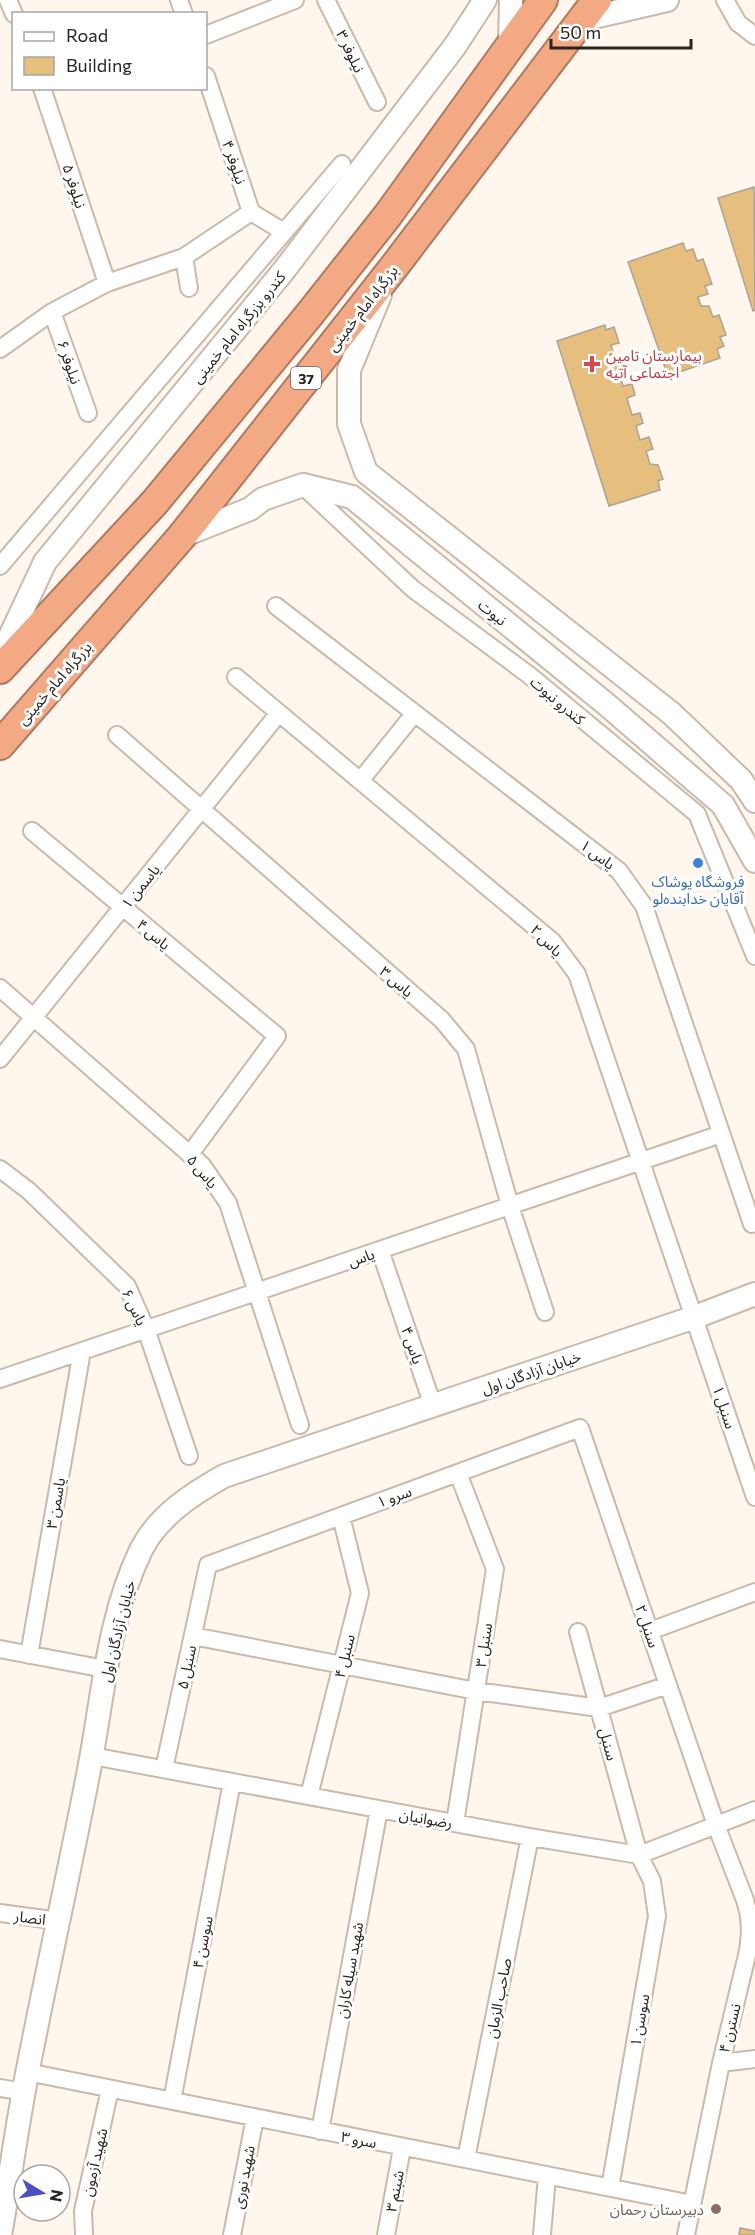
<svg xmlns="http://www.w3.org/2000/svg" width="755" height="2235" font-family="Commissioner,'Noto Sans Arabic',sans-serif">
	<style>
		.building { fill: #e6be7e; stroke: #ada393; stroke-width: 1.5 }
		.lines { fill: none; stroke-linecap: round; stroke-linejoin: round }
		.street-casing { stroke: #c8baac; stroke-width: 20 }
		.secondary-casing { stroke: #c8baac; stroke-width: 26 }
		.highway-casing { stroke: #ad7a61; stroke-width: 32 }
		.street { stroke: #fff; stroke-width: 16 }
		.secondary { stroke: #fff; stroke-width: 22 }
		.highway { stroke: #f4a985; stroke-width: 28 }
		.health-dot { fill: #e0444e; stroke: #fff; stroke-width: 2 }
		.shop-dot { fill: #3f7fe0; stroke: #fff; stroke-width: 2 }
		.education-dot { fill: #8d6e63; stroke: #fff; stroke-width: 2 }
		.labels { text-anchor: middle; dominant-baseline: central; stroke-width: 6; stroke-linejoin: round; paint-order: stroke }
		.shield { fill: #fff; stroke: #696662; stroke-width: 1.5 }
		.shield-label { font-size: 14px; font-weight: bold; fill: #29241e }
		.street-label { font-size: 15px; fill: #29241e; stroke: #fff }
		.health-label { font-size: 15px; fill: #be3a42; stroke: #fff; text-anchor: start }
		.shop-label { font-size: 15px; fill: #366cbe; stroke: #fff }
		.education-label { font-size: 15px; fill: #785e54; stroke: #fff; text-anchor: end }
	</style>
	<rect width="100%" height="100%" fill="#fff6ed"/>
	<path class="building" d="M754,187L755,310L753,311L718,198Z
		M683,243L686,251L693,249L697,261L703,259L712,284L705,286L708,294L698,297L701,306H709L713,317L719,315L726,335L720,337L724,346L717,349L720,358L668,376L628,262Z
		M605,325L606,330L614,327L619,343L611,345L615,359L623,356L627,370L619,373L623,386L632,384L635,395L627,398L632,415L640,413L643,423L636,426L640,440L649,437L653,449L646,451L650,464L658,465L663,479L658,481L660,490L609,506L557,341Z
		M740,2228L755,2231V2235H739Z"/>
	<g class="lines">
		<defs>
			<path id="street" d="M8,0L14,14
				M179,0L184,14
				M326,0L377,102
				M725,0L738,23L755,36
				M206,35L295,0
				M206,76L251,212L284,232
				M42,88L107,283
				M184,257L189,288
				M52,312L88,413
				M0,349L52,312L107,283L184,257L251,212
				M303,486L413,589L529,675L697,814L755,956
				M0,566L342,164
				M276,606L619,871L644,906L752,1224
				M236,677L553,942L577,974L755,1497
				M117,735L442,1020L466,1049L510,1206L545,1312
				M360,781L414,714
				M32,831L277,1036L190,1154
				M0,988L202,1165L228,1203L300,1425
				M0,1059L279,713
				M0,1169L29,1191L127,1286L146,1329L189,1456
				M380,1250L433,1406
				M0,1379L721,1134
				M650,1631L755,1592
				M578,1632L639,1855L652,1881L657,1916L610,2188
				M193,1636L476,1691L599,1708L668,1685
				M0,1649L105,1669
				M29,1655L82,1351
				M92,1756L530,1837L639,1855L755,1810
				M164,1769L208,1565L580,1428L716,1825L745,1900L749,1915L750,1933L748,1951L721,2063L686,2235
				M309,1796L360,1593L341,1516
				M455,1823L495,1569L458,1473
				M0,1913L59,1921
				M721,2063L755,2059
				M27,2072L692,2204
				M0,2088L25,2092
				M172,2101L232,1782
				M320,2131L379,1809
				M466,2159L530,1837
				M84,2235L83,2211L110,2089
				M232,2235L255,2118
				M386,2235L402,2148
				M542,2235L547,2176"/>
			<path id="secondary" d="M585,19L667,0
				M510,46L511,0
				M380,295L349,370V424L366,472L672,714L741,780L755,801
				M182,536L250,509L263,499L303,485L352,497L606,704L723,805L755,861
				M0,658L45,562L285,269L455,46L485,0
				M0,2235C10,2180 17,2124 28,2069C47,1971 69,1873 88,1775C103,1700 107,1620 141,1550C158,1516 192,1494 224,1476L695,1317L755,1294"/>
			<path id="highway" d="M0,669L155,502L309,315L388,215L543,0
				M0,745L182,536L390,272L597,0"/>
		</defs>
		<use href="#street" class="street-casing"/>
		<use href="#secondary" class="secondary-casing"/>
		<use href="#highway" class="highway-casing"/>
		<use href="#street" class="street"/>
		<use href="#secondary" class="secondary"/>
		<use href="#highway" class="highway"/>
	</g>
	<path class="health-dot" d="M589 355h6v6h6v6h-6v6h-6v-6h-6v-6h6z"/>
	<circle class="shop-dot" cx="698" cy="863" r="6"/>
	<circle class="education-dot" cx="716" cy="2209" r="6"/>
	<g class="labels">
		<rect class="shield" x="291" y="367" width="30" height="22" rx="4.5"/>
		<g class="shield-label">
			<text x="306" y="378">37</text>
		</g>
		<g class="street-label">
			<text transform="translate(351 51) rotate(64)">نیلوفر ۳</text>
			<text transform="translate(235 162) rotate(71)">نیلوفر ۴</text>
			<text transform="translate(75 186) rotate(72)">نیلوفر ۵</text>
			<text transform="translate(362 308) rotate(-52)">بزرگراه امام خمینی</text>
			<text transform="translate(238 327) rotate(-51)">کندرو بزرگراه امام خمینی</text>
			<text transform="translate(70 362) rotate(71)">نیلوفر ۶</text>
			<text transform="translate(493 612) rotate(39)">نبوت</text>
			<text transform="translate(54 683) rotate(-49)">بزرگراه امام خمینی</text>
			<text transform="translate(558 700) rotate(40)">کندرو نبوت</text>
			<text transform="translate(598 854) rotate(37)">یاس ۱</text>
			<text transform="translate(140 886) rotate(-51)">یاسمن ۱</text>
			<text transform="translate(154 934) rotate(40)">یاس ۴</text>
			<text transform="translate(547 940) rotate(45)">یاس ۲</text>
			<text transform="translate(397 981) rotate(41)">یاس ۳</text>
			<text transform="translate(203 1171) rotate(50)">یاس ۵</text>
			<text transform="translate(361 1257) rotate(-19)">یاس</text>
			<text transform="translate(135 1307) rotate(64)">یاس ۶</text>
			<text transform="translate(413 1345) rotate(71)">یاس ۴</text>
			<text transform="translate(531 1372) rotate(-19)">خیابان آزادگان اول</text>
			<text transform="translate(725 1407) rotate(72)">سنبل ۱</text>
			<text transform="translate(394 1496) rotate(-20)">سرو ۱</text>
			<text transform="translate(55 1503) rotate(-80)">یاسمن ۳</text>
			<text transform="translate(648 1626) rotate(71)">سنبل ۲</text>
			<text transform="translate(117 1631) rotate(-76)">خیابان آزادگان اول</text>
			<text transform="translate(483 1645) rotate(-81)">سنبل ۳</text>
			<text transform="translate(344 1656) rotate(-76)">سنبل ۴</text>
			<text transform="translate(186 1667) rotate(-78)">سنبل ۵</text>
			<text transform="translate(609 1744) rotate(75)">سنبل</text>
			<text transform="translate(426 1818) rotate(10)">رضوانیان</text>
			<text transform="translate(30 1917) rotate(7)">انصار</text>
			<text transform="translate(202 1942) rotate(-79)">سوسن ۴</text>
			<text transform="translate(349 1970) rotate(-80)">شهید سیله کاران</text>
			<text transform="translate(498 1998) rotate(-79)">صاحب الزمان</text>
			<text transform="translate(639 2020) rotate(-80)">سوسن ۱</text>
			<text transform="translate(729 2028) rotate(-76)">نسترن ۴</text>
			<text transform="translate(359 2139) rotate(11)">سرو ۳</text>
			<text transform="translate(94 2162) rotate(-77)">شهید آزمون</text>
			<text transform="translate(243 2177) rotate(-79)">شهید نوری</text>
			<text transform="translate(394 2191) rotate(-79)">شبنم ۳</text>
		</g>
		<g class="health-label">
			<text x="606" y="355">بیمارستان تامین<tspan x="606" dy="17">اجتماعی آتیه</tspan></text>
		</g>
		<g class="shop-label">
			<text x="698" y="881">فروشگاه پوشاک<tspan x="698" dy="17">آقایان خدابنده‌لو</tspan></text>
		</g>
		<g class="education-label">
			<text x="704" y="2209">دبیرستان رحمان</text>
		</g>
	</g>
	<rect x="12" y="12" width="195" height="78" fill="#ffffff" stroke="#a9a7a5" stroke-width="1.5"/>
	<rect x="24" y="32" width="30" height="9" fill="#ffffff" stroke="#a9a7a5" stroke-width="1.5"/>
	<text x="66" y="42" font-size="18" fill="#29241e">Road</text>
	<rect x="24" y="57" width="30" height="18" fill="#e6be7e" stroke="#a9a7a5" stroke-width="1.5"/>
	<text x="66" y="72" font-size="18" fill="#29241e">Building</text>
	<g transform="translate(42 2193) rotate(101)"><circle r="28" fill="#ffffff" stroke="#a9a7a5" stroke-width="1.5"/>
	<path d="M0-4.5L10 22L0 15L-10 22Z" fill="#4e50c6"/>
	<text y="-9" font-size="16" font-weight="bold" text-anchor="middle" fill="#29241e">N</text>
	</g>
	<path d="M551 39v9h140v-9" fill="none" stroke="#29241e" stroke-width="3"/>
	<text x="560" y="39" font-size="18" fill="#29241e" stroke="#ffffff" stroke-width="4.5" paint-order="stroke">50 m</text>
</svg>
